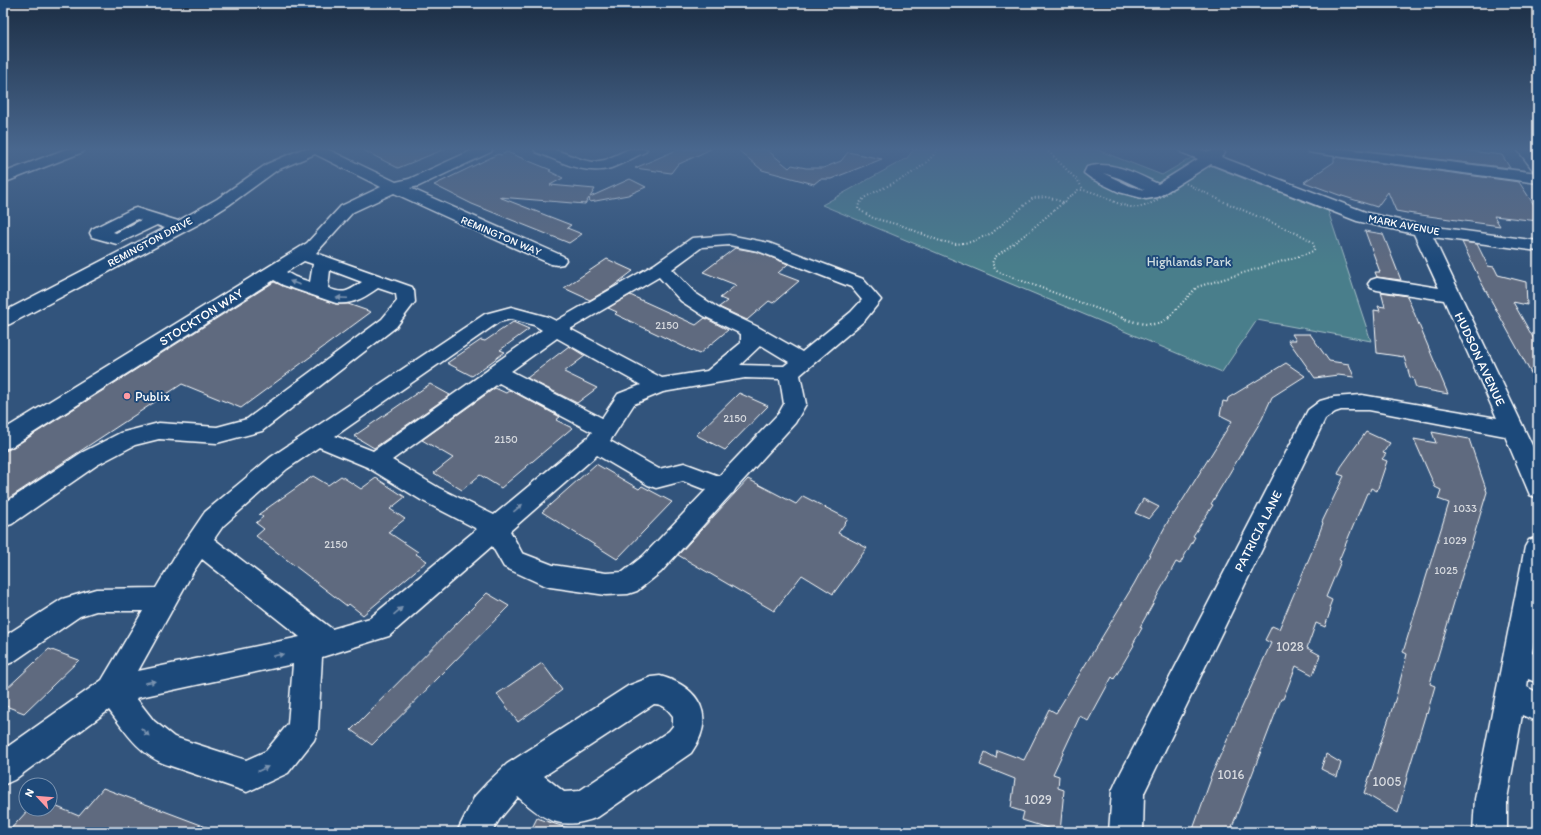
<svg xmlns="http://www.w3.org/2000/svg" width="1541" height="835" font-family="Itim,sans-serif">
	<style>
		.green { fill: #497e8b; stroke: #a4bec5 }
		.building { fill: #5f6b7f; stroke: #fff }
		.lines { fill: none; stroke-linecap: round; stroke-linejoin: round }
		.minor-casing { stroke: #fff; stroke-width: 3 }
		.major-casing { stroke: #fff; stroke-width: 3 }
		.path-far1 { stroke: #fff; stroke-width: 2; stroke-dasharray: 1 2.5; stroke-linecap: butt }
		.path { stroke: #fff; stroke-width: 2.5; stroke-dasharray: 1 3; stroke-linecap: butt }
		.minor { fill: #1f4a7a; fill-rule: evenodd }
		.major { fill: #1f4a7a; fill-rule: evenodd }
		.oneway { fill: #7992af }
		.poi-dot { fill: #ff9aa2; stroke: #1f4a7a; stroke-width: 1.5 }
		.labels { text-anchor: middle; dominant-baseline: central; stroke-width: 4; stroke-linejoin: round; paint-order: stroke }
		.far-street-label { font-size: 11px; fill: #fff; stroke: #1f4a7a }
		.number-label { font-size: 11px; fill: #d7dadf }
		.park-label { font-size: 13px; fill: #d2dfe2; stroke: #1f4a7a }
		.street-label { font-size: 13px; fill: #fff; stroke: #1f4a7a }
		.poi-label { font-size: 13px; fill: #fff; stroke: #1f4a7a; text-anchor: start }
		.near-number-label { font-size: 13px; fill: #d7dadf }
	</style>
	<rect width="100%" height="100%" fill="#32547c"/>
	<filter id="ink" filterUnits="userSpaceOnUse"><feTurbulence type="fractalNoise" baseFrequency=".025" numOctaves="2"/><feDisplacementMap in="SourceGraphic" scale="8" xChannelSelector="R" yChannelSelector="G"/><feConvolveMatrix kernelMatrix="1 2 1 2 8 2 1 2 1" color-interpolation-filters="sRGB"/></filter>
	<g filter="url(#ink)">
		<path class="green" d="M914,149H1095L1162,175L1191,158L1328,211L1371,341L1257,320L1222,372L822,205L907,158Z"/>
		<path class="building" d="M361,149H445L398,168Z
			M679,149H711L677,165L671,173L635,168Z
			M737,149H766L789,168L792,165L806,168H823L841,161L848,152L882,159L831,179H820L814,184L762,170Z
			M1354,149H1455L1502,155L1510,168Z
			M507,152L551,170L549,171L563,178L550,185L595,189L590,197L630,179L646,187L628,195L590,202L589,198L585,204L499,197L571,225L567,228L582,234L569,243L472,204L434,185L498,154L501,155Z
			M1334,157L1519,182L1538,211V221L1494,216L1500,226L1407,213L1396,211L1388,192L1377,207L1339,195L1304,182L1334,162Z
			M1365,231L1383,234L1401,280L1377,277L1375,272H1380Z
			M1462,242L1477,244L1488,266L1494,267L1498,275L1526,282L1527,305L1513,302L1535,341L1538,342V386L1480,280Z
			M735,248L758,252L788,264L778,273L799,281L773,303L769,301L747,320L719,307L727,301L720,298L736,285L703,272Z
			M607,259L633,271L612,287L590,300L564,288Z
			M274,282L283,286L336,304H348L371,312L241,408L182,384L3,502V452L12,448Z
			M1381,292L1407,296L1448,394L1416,388L1413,378L1410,377L1404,357L1377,353L1374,310L1380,311L1378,306L1385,307Z
			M630,295L696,325L705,318L728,330L699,354L615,314L617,312L608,308Z
			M513,322L529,329L500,350L505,352L472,376L447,363L481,340L485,341Z
			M1292,334H1310L1329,361L1349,364L1354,377L1338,375L1315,378L1288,340H1296Z
			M569,346L585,356L564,372L597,388L577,403L527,378Z
			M1286,363L1305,376L1272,397L1262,419L1211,504L1213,505L1193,536L1195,537L1180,564L1176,562L1140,627L1142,628L1133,644L1134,645L1114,679L1112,677L1088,721L1080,716L1053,774L1059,776L1058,788L1064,790L1060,832L1022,820L1024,812L1011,808L1015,779L980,765L985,752L996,758L997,750L1024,760L1049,709L1056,713L1134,584L1172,514H1174L1184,498L1232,421L1220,415L1223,401L1227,402L1228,398Z
			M430,384L450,395L374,448L354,436Z
			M495,388L506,393L510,390L560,417L556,420L572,428L501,488L480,475L462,490L434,473L453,458L422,440Z
			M739,393L768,406L725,450L696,435Z
			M1366,432L1390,443L1383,453L1386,454L1382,459L1387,461L1377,491L1371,488L1369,493H1367L1339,560L1341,561L1326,597L1332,600L1329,608L1331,609L1325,627L1316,623L1307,648L1320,655L1313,675L1296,666L1283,699H1281L1230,832H1192L1211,779L1210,778L1271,643L1265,640L1272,626L1279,629L1316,542L1323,523L1322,522L1344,476L1338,474L1341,467Z
			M1432,432L1469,439L1487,492L1432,676L1430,684L1435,686L1427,714L1426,713L1409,769L1398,813L1364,793L1396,697L1407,654L1403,652L1449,503L1438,499L1441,490L1435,487L1414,439L1436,443Z
			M596,464L639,489L642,486L672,502L617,559L542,512Z
			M313,476L328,485L341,476L361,489L376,478L405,497L390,509L405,519L388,532L418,552L416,554L427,561L363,615L349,604L347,606L256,536L264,529L256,523L263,517L259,514Z
			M748,479L796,504L803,496L848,519L838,533L867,548L833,594L802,575L774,611L678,555Z
			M1143,499L1159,507L1149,519L1135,513Z
			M487,593L509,606L372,745L351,730Z
			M49,649L79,660L24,713L3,705V692Z
			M542,663L562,690L518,722L497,694Z
			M1326,754L1341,763L1337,777L1321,769Z
			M103,788L217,831L216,832H8L29,809H50V804L79,816Z
			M537,818L573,830L572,832H530Z"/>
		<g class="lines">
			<defs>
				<path id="minor" d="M302,149H327L396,182L409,179L475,149H493L491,152L419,186L410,188L563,256L566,260L563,264L557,265L551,264L490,237L394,193L353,212L316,253L412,287L414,291L415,302L396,327L262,431L217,443L159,439L135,445L97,465L12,524L3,527V504L81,453L120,433L159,423L217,427L247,419L382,319L397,301L396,294L378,288C365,297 353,305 336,303L283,285L274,280L11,447L3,449V430L307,243L341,206L381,187L315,154L277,170L229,205L199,224L10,324L3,326V312L165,228L157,225L117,244L92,237L90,233L92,229L130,210L136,208L178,221L217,199L267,164ZM137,219L141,220L116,233L113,232ZM304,261L313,264L310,282L295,277L286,272ZM330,270L362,282C349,291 344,295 328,288Z
					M534,149H553L583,160L593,162L605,160L629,149H647L645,152C634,157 623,164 611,168C585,176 560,161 536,152Z
					M1179,149H1198L1209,152L1218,149L1223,150L1225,153L1221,157L1368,213L1421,225L1538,241V251L1433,237L1538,458V498L1530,495L1505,436L1369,410H1341L1335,412L1325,419L1144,793L1143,832H1109L1112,791L1117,780L1308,410L1320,401L1334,397L1362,395L1497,418L1444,300L1377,290L1371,288L1368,284L1371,280L1377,278L1439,288L1414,234L1357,221L1211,164L1158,197L1146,199L1119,192L1092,179L1084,173L1087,167C1112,160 1135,173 1158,184L1198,159L1181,152ZM1103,173L1119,178L1145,190L1130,186Z
					M1307,149H1345L1538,173V183L1314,153L1309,152Z
					M1517,149H1531L1538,157V172L1533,170Z
					M729,235L769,243L863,279L881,300L865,320L800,375L806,404L795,423L736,488L733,493L731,494L661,572L637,591L628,594L606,595L550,587L541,584L504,567L492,546L389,636L322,657L318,730L314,740L288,773L247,792L165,764C139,754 125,731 109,710L14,780L3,785V750L102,680L143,611H96L80,616L13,662L3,666V637L62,599L96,589L156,588L175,556L205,512L271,457L485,314L511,307L548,317L556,321L655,264L692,238ZM729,245L758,251L851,287L862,300L851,312L802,352L758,327L718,308L695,293L672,269L702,247ZM659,277L681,301L704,316L741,334V343L707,371L662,378L570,329ZM511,319L534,325L542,330L491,366L488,370L373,451L335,436L499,322ZM557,338L641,385L618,394L602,418L511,371ZM761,345L789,362L784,366L740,365ZM745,378L780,379L784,404L779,413L719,476L684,463L659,469L610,441L634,404L663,392ZM499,383L592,432L588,437L494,515L439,488L392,460ZM319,447L367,467L421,500L477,529L370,618L332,629L214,539L223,526L287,469ZM597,455L648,485L656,488L683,481L706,490L643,556L623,572L606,573L553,565L522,553L510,531ZM202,559L300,637L138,671L193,572ZM293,664L288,724L266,751L246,760L174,737L154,721L136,698Z
					M1538,537V621L1532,653L1538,656V683L1528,679L1527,687L1538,693V722L1522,715L1507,799V832H1473L1475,799L1525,547L1529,540Z
					M660,676C700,687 717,717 691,753L598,817C562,831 546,822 518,797L499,820L492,832H457L475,796L487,783L507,764L628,686L651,677ZM654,704C663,704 667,708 673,716V726L669,731L579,791L564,792L544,776Z"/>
				<path id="major" d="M66,149H85L83,152L3,183V173Z"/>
			</defs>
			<use href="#minor" class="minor-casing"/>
			<use href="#major" class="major-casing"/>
			<path class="path-far1" d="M898,149H932
				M938,149C920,175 890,183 864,198L859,204L858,209L873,218L903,226L940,241L956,244L971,242L992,233L1033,198L1047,197L1063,202
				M1046,149L1078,181L1083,189
				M1125,319L1001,273L995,269L992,263L995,257L1026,234L1078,190C1100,189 1118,210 1140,207C1154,205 1171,189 1183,182L1222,201L1305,237L1312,242L1315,248L1313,251L1306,254L1197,287L1167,319"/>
			<path class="path" d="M1122,318C1137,323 1155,329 1169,318"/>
			<use href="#minor" class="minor"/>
			<use href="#major" class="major"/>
		</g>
		<defs><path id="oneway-solid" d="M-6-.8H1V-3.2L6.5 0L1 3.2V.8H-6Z"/></defs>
		<g class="oneway">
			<use href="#oneway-solid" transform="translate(295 283) rotate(-160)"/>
			<use href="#oneway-solid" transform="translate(342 298) rotate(-177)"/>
			<use href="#oneway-solid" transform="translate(518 508) rotate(-40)"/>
			<use href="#oneway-solid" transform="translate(398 611) rotate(-41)"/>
			<use href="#oneway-solid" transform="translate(278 655) rotate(-12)"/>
			<use href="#oneway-solid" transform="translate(150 682) rotate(-12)"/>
			<use href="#oneway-solid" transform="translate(145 732) rotate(44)"/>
			<use href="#oneway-solid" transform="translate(263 769) rotate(-25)"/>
		</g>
	</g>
	<linearGradient id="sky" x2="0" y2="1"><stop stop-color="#1c2e44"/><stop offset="0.56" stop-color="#49678e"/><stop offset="1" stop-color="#49678e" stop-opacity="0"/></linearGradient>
	<rect width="1541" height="266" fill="url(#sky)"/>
	<circle class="poi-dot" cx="127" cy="396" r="4"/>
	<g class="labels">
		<g class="far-street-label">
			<text transform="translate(1404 225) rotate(11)">MARK AVENUE</text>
			<text transform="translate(501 236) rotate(23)">REMINGTON WAY</text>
			<text transform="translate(150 242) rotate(-28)">REMINGTON DRIVE</text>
		</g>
		<g class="number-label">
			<text x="667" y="325">2150</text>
			<text x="735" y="418">2150</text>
			<text x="506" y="439">2150</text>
			<text x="1465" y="508">1033</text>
			<text x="1455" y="540">1029</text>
			<text x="336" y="544">2150</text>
			<text x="1446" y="570">1025</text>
		</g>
		<g class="park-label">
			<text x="1189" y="261">Highlands Park</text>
		</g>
		<g class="street-label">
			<text transform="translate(201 317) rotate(-32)">STOCKTON WAY</text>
			<text transform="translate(1480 359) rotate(65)">HUDSON AVENUE</text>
			<text transform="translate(1258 531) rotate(-63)">PATRICIA LANE</text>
		</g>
		<g class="poi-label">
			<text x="135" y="396">Publix</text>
		</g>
		<g class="near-number-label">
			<text x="1290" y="646">1028</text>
			<text x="1231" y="774">1016</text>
			<text x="1387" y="781">1005</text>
			<text x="1038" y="799">1029</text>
		</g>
	</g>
	<rect width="1541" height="835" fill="none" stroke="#1f4a7a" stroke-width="16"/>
	<rect x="8" y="8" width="1525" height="819" fill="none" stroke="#fff" stroke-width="1.5" filter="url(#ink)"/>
	<g transform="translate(38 797) rotate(296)"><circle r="19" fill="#1f4a7a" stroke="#7992af"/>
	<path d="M0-3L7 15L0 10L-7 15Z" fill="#ff9aa2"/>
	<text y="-6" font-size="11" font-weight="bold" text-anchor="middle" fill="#ffffff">N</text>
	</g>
</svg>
